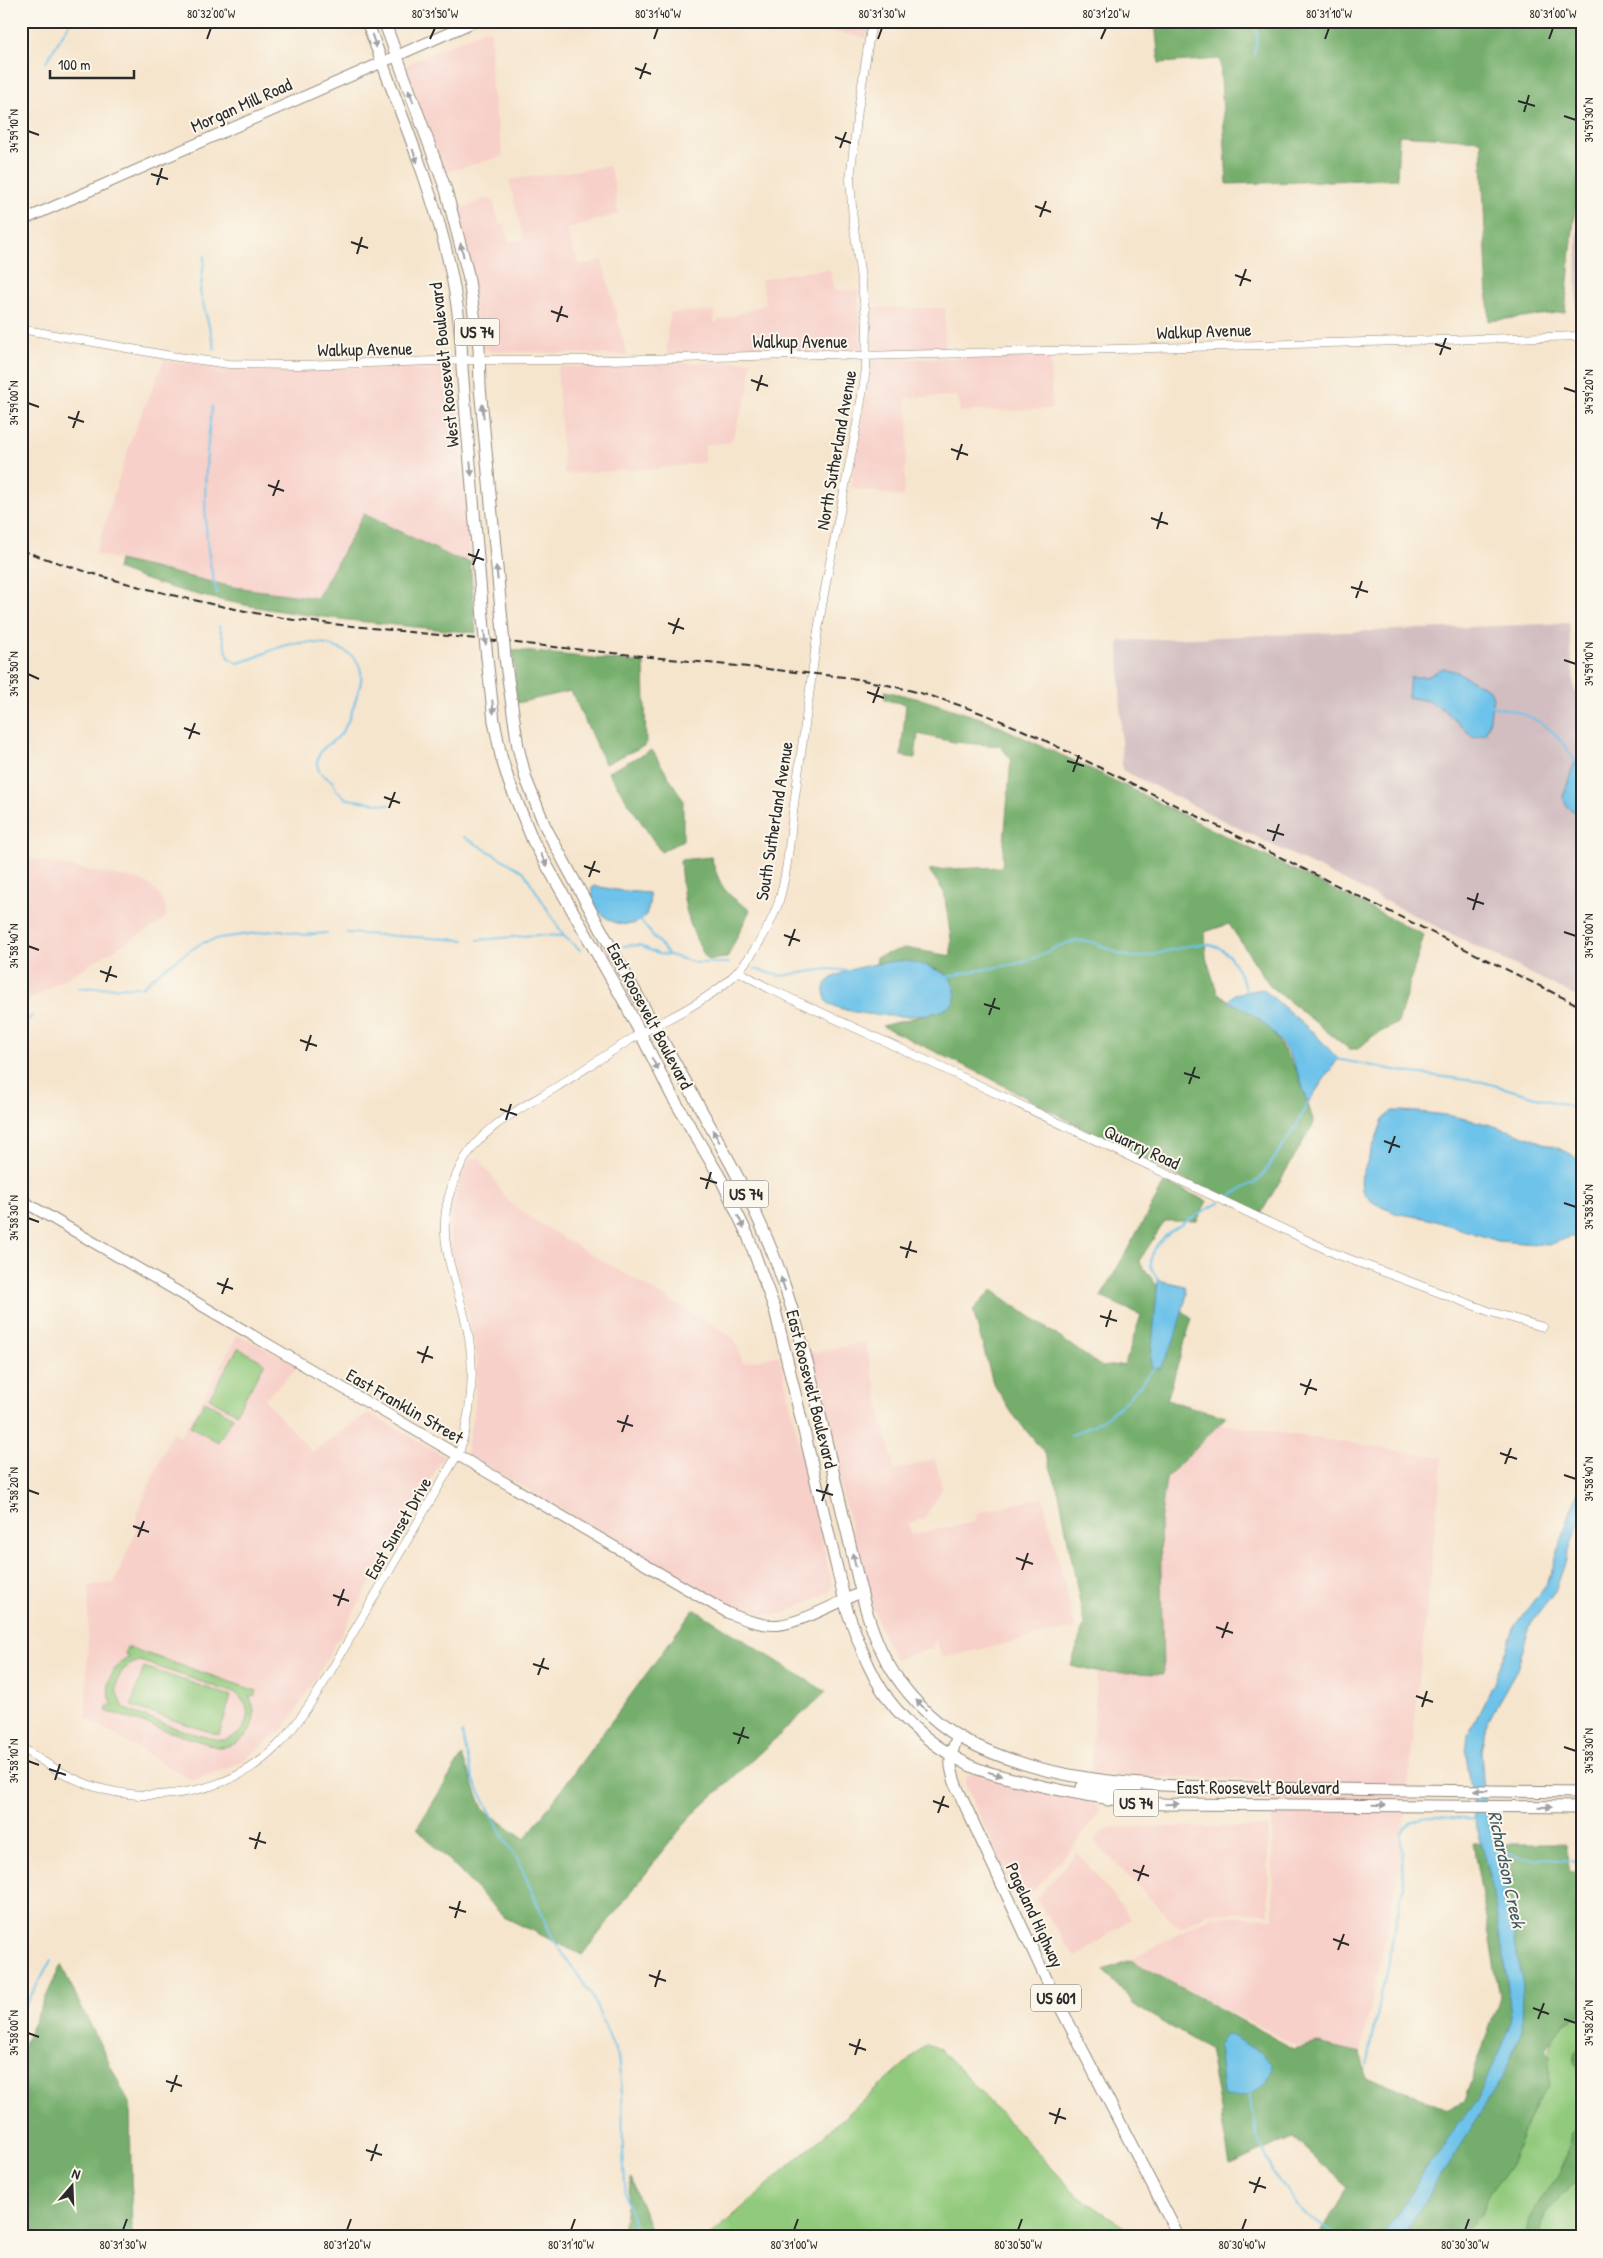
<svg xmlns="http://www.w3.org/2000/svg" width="1603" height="2258" font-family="'Patrick Hand',sans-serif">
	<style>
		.built { fill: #f7d0c9 }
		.industrial { fill: #d2bec1 }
		.green { fill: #92ca7d; stroke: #5e7a54; fill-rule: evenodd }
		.forest { fill: #75ae6c; stroke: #506c4c }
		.water { fill: #6ec3ea; stroke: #4c778a }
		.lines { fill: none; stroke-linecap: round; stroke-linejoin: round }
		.stream { stroke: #6ec3ea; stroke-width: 2 }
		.minor-casing { stroke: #90887c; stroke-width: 9 }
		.major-casing { stroke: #90887c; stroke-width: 12 }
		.highway-casing { stroke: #90887c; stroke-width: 13 }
		.minor { stroke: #fff; stroke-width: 8 }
		.major { stroke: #fff; stroke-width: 10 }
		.highway { stroke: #fff; stroke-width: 11 }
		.rail { stroke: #2b2b2b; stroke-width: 2; stroke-dasharray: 8 4; stroke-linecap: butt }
		.highway-bridge-casing { stroke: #90887c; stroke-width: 13; stroke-linecap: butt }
		.highway-bridge { stroke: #fff; stroke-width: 11 }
		.oneway { fill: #a0a0a0 }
		.ticks { fill: none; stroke: #2b2b2b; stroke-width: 2 }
		.labels { text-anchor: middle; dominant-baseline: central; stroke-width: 4; stroke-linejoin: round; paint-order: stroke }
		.shield { fill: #fbf7ec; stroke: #696865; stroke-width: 1 }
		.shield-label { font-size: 16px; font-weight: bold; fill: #2b2b2b }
		.street-label { font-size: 18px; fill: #2b2b2b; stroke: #fbf7ec }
		.water-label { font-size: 19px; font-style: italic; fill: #3f5964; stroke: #fbf7ec }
		.neatline { fill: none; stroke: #2b2b2b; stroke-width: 2 }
		.ticks-label { font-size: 12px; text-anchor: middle; fill: #2b2b2b }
	</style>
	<rect width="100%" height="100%" fill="#fbf7ec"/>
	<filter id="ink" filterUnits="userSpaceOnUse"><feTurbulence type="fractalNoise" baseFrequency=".02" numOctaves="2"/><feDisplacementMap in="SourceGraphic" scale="10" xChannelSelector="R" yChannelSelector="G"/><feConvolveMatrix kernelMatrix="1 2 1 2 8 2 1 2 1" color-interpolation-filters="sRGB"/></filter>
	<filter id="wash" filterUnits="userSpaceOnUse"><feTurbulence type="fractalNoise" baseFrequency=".0096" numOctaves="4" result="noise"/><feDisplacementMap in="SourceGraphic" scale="20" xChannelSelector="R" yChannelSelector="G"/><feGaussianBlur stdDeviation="1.12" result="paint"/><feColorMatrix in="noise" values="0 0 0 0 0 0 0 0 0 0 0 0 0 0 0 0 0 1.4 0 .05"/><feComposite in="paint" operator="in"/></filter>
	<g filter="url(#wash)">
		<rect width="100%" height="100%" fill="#f6e5cd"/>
		<path class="built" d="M812,21H869L866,38L811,27Z
			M486,29L491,32L492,91L503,156L444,173L406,67L408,64Z
			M609,166L614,182L618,214L566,229L579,265L602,260L627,355L490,351L482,346L455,210L486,199L493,200L499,224H505L509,242L524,239L509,180Z
			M830,269L834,290L858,291L862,346L858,350L852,353L667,354V329L671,313L714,311V323L766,304L761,280L786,274Z
			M868,308H945V350H876L873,346Z
			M1050,355L1052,409L959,412V399L955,396L906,398L909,422L903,497L851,488L871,364L876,360Z
			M164,361L227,368H455L470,562L452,557L317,598L233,587L95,554L132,437Z
			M751,361L749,390L731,442L705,445V462L660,468L564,474L557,367Z
			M21,857L139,880L148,884L159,894L166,910V917L159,923L21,1005Z
			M471,1158H479L509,1202L540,1224L734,1338L743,1363L779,1355L832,1586L829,1592L784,1613L763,1615L737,1610L466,1454L475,1403L477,1359L468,1312L451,1253L450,1226L455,1195L461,1175Z
			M238,1335L300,1366L264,1399L312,1452L368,1413L444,1456L301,1703L283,1729L240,1763L193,1781L86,1718L89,1586L114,1583L136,1531V1516L172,1432L181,1436Z
			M865,1342L895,1470L935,1459L942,1489L924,1519L908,1523L911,1535L975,1522L977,1513L1043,1497L1075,1628L942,1658L936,1639L932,1648L895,1660L879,1626L872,1604L836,1470L810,1353Z
			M1220,1424L1443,1457L1399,1869L1361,2053L1318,2043L1297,2046L1130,1960L1212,1916L1273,1918L1272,1780L1091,1775L1097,1672L1163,1673L1160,1523L1166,1478Z
			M973,1773L1038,1792L1093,1803L1099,1808V1812L1075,1845L1030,1894L1018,1904L990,1838L965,1784L967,1776Z
			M1113,1827H1268L1269,1913H1208L1180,1929L1094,1841L1101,1833Z
			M1077,1852L1131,1918L1076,1958L1036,1899Z"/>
		<path class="industrial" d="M1578,178H1582V322H1576Z
			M1569,623L1574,689L1582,702V999L1122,770L1119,641Z"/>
		<path class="green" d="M238,1348L265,1363L236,1413L209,1398Z
			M205,1401L233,1417L218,1442L190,1426Z
			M127,1647L257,1691L254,1697L249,1696C263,1720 246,1748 217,1747L106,1711L108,1705L113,1706C103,1686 110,1667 130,1657L125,1654ZM140,1661L237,1694C245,1702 250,1710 246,1722C243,1732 233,1739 223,1740C209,1741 140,1716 126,1709C109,1692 116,1666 140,1661Z
			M144,1667L231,1696L219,1735L131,1706Z
			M1582,1970V2237H1438L1512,2137Z
			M927,2044L940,2049L1078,2196L1140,2237H709Z"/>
		<path class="forest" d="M1155,21H1582V178H1578L1565,312L1489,321L1481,140L1399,135L1397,179L1227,184L1220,59L1159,63Z
			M364,514L452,557L470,562L476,633C361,621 224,613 117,569L119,560L233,587L317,598Z
			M513,650L644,663L646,745L605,764L571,691L517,703Z
			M885,691L924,700L986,720L1093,770L1424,935L1398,1023L1373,1036L1358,1049H1349L1271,987L1229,924L1205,932L1206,957L1217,992L1229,1001L1257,1015L1272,1031L1298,1073L1314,1123L1260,1215L1142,1160L986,1076L882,1026L940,1011L955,992C953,987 952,981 949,977C939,962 893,965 876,965L877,957L905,948L951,956V939L944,892L929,870L1002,867L1011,759L1000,746L954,742L918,734L915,758L901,756L906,704L885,700Z
			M652,750L683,800V840L661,852L608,772Z
			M711,857C721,888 723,892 750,910L727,958L707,960C686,923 683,902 680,860Z
			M1165,1182L1207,1201L1197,1221H1165L1139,1261L1165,1297L1192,1318L1167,1400L1226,1417L1166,1478L1160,1523L1163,1674L1097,1672L1071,1666L1084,1624L1059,1493L1046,1455L1012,1413L993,1383L973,1310L992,1290L1102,1367L1125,1364L1141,1315L1101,1297Z
			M694,1609L826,1692L689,1818L582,1955L504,1917L417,1828L462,1756L483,1809L525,1839Z
			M1473,1844H1565L1570,1873H1582V2012L1565,2023L1545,2049L1551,2056L1549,2086L1536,2102L1511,2165L1489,2192L1483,2212L1461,2237H1317L1348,2187L1293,2137L1230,2165L1209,2049L1137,2007L1104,1970L1130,1960L1294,2049L1318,2043L1361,2053L1366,2079L1389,2084L1446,2109L1464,2101L1500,1997Z
			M61,1965L130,2105L132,2237H21V2050Z
			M1582,2048V2074L1573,2064L1575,2053Z
			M1582,2123V2174L1544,2214L1538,2237H1525L1529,2219L1542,2197L1562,2170L1571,2134Z
			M631,2178L654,2237H621Z"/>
		<path class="water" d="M1443,668L1457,672L1490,690L1493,697L1489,724L1485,734L1473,737L1444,710L1428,701L1408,697L1410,677H1427Z
			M1575,761L1582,766V816L1567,807L1563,797Z
			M595,886L622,891L649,893C656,942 589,929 592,888Z
			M906,961L928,966L949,976C952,982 957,991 955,998C950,1026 844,1017 827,1002C825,996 822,989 826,983C837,969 890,960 906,961Z
			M1263,989L1316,1035L1338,1059L1307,1104C1297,1057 1274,1021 1228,1001L1234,994Z
			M1392,1111C1440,1111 1490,1122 1535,1140C1551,1147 1572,1149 1582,1165V1237H1570L1549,1245L1498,1241L1429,1219L1395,1213L1372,1202L1362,1190L1361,1178L1383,1120Z
			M1158,1280L1185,1286L1187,1294L1174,1341L1161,1368L1153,1369L1151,1359Z
			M1582,1485V1514L1555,1592L1531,1623L1517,1669L1488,1720L1481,1750L1485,1811L1502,1863L1523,1990L1522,2029L1502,2079L1402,2237H1383L1430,2162L1478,2099L1509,2027L1511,2015L1506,1974L1490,1876L1475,1820L1466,1752L1468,1735L1494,1683L1515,1625L1548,1582L1572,1508Z
			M1231,2035L1260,2052L1272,2064C1273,2087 1246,2101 1225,2097L1223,2095L1218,2046L1225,2036Z"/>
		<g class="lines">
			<path class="stream" d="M1254,54L1258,36L1254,21
				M46,62L71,21
				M205,256L200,292L215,349
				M212,406C204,465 200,536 217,593
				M219,626L229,658L237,663C262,658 275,644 301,643C321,642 358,648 361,672C363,683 357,694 354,705C351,714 346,729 339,736C333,742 324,745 320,753C316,760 317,765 319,772L333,782L336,790L347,799L390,805
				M1490,706C1529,711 1556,726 1575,762
				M464,837L524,872L564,936L580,950
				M640,920L669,955
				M347,933L464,940
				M478,940L536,935L564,936
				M623,946L639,945L658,954L669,955L697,963H729
				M755,969L780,976L828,969L852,971
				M949,976C974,970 999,968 1024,962C1042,957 1060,941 1080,941C1101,940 1117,958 1138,957C1171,956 1212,925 1234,963C1239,972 1246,986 1247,995
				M77,988L142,987L160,971L189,951L202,943L220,938L280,930L304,935L327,933
				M21,1026L32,1016
				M1336,1059L1405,1072L1483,1082L1582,1110
				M1224,1199L1259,1180L1296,1127L1307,1104
				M1159,1282C1156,1276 1151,1270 1151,1264C1149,1235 1200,1215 1220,1202
				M1071,1435C1107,1423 1132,1397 1155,1367
				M462,1733L472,1777L504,1838L517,1858L553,1939L592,1996L618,2057L622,2092L623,2151L626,2200L638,2237
				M1496,1849L1521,1858L1582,1861
				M21,2013L51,1960
				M1367,2066L1403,1887L1402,1833C1415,1807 1453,1821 1476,1819
				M1249,2094L1256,2135L1275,2175L1302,2212L1338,2237"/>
		</g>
	</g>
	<g filter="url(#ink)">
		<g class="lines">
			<defs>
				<path id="minor" d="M21,329L171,356L229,364L298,365L471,360H609L826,354L863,356L1582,336
					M738,971L770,989L934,1064L1336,1254L1491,1312L1543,1327
					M21,1747C46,1764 76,1783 106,1790C162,1803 231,1791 273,1750C293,1731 307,1708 322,1686L460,1450C471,1413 475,1375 469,1338C458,1273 426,1235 460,1167C479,1128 520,1109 555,1088C582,1071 608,1053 635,1037C666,1019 699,1005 727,982C749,963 768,931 778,904C788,872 790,837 794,804C800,758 807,713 813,667C825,567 852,469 866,369L867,324L853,220L850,179L858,110L872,21"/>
				<path id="major" d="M21,221L476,21
					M21,1200L728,1613C743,1619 761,1626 778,1625C804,1622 838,1602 862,1592"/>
				<path id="highway" d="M367,21C407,135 461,246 462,368L483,618
					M384,21L446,190L468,274L479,347L480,387L502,621
					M487,658L494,721L501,756L509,782L533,841L625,1003L672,1096L721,1179L748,1236L775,1310L847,1610C860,1645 871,1680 896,1709C916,1732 943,1752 971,1766C988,1774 1010,1778 1029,1783C1074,1794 1118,1802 1164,1804L1582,1807
					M505,658L518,747L526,779L545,826C589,909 635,991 680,1072C715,1135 752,1197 777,1264C809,1352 826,1445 848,1536C858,1577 866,1624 887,1662C904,1692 931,1721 961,1738C1052,1787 1151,1785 1251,1788C1361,1790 1471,1790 1582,1792
					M958,1736C948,1758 949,1766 957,1788L1050,1987L1179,2237
					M1082,1787L1101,1790L1112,1782
					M1108,1800L1114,1792H1136"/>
			</defs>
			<use href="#minor" class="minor-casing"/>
			<use href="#major" class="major-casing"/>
			<use href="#highway" class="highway-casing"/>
			<use href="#minor" class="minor"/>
			<use href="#major" class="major"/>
			<use href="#highway" class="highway"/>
			<path class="rail" d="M21,550C110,582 201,604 294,620L844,677C916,688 972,707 1038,737L1582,1007"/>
			<defs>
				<path id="highway-bridge" d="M483,618L487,658
					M502,621L505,658"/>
			</defs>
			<use href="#highway-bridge" class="highway-bridge-casing"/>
			<use href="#highway-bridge" class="highway-bridge"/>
		</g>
		<defs><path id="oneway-solid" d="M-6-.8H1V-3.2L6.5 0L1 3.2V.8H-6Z" transform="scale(1.25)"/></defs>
		<g class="oneway">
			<use href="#oneway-solid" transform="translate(374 41) rotate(71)"/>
			<use href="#oneway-solid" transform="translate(411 96) rotate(-110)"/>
			<use href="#oneway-solid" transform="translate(415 156) rotate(70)"/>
			<use href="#oneway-solid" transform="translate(462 250) rotate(-103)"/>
			<use href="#oneway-solid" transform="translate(483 411) rotate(-95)"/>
			<use href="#oneway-solid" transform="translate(471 469) rotate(85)"/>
			<use href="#oneway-solid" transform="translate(497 573) rotate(-95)"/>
			<use href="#oneway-solid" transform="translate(485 638) rotate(84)"/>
			<use href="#oneway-solid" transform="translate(493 707) rotate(84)"/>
			<use href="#oneway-solid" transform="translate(544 860) rotate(62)"/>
			<use href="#oneway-solid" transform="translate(655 1064) rotate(62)"/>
			<use href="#oneway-solid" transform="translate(716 1136) rotate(-120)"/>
			<use href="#oneway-solid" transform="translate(741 1222) rotate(64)"/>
			<use href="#oneway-solid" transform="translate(783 1284) rotate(-108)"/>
			<use href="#oneway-solid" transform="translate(854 1560) rotate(-104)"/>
			<use href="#oneway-solid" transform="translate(921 1705) rotate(-136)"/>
			<use href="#oneway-solid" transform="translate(995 1774) rotate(18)"/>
			<use href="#oneway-solid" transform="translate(1481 1790) rotate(-179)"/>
			<use href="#oneway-solid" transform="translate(1172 1804) rotate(-1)"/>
			<use href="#oneway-solid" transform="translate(1379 1805) rotate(1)"/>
			<use href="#oneway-solid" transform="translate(1545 1807) rotate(1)"/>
		</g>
	</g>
	<path class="ticks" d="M207,39L211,28M430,39L435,28M654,39L658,28M878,39L882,28M1101,39L1106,28M1325,39L1329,28M1549,39L1553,28M635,68L651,74M640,79L646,63M1518,101L1535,106M1524,112L1529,95M1564,116L1576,120M28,131L39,135M835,137L851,143M840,148L846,132M151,174L168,179M157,185L162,168M1035,206L1051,212M1040,217L1046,201M351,242L368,248M357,254L362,237M1235,275L1251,281M1240,286L1246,269M551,311L568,317M557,322L562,306M1435,344L1451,349M1440,355L1446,338M751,380L768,386M1564,388L1576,392M757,391L762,375M28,403L39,407M68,417L84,422M73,428L79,411M951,449L968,455M957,460L962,444M268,485L284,491M273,496L279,480M1151,518L1168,524M1157,529L1162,512M468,554L484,560M473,565L479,549M1351,587L1368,592M1356,598L1362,581M668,623L684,629M673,634L679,618M1564,660L1576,664M28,674L39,679M867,692L884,698M873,703L879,687M184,728L200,734M189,739L195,723M1067,761L1084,766M1073,772L1079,755M384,797L400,803M389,808L395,792M1267,830L1284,835M1273,841L1279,824M584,866L600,872M589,877L595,861M1467,898L1484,904M1473,910L1478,893M1564,932L1576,936M784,935L800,941M28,946L39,950M789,946L795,929M100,971L117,977M106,982L111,966M984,1004L1000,1009M989,1015L995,998M300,1040L317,1046M306,1051L311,1035M1184,1073L1200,1078M1189,1084L1195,1067M500,1109L517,1115M506,1120L511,1104M1384,1141L1400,1147M1389,1153L1395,1136M700,1178L717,1183M706,1189L711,1172M1564,1203L1576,1207M28,1218L39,1222M900,1247L917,1252M906,1258L911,1241M217,1283L233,1289M222,1294L228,1278M1100,1316L1117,1321M1106,1327L1111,1310M417,1352L433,1358M422,1363L428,1346M1300,1384L1317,1390M1305,1395L1311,1379M617,1421L633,1426M622,1432L628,1415M1500,1453L1517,1459M1505,1464L1511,1448M1564,1475L1576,1479M28,1490L39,1494M816,1490L833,1495M822,1501L828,1484M133,1526L149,1532M138,1537L144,1521M1016,1558L1033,1564M1022,1570L1028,1553M333,1595L349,1601M338,1606L344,1589M1216,1627L1233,1633M1222,1638L1228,1622M533,1664L549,1669M538,1675L544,1658M1416,1696L1433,1702M1422,1707L1427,1691M733,1733L749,1738M738,1744L744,1727M1564,1747L1576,1751M28,1761L39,1765M49,1769L66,1775M55,1780L60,1764M933,1801L949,1807M938,1813L944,1796M249,1838L266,1843M255,1849L260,1832M1133,1870L1149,1876M1138,1881L1144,1865M449,1907L466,1912M455,1918L460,1901M1333,1939L1349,1945M1338,1950L1344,1934M649,1975L666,1981M655,1987L660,1970M1533,2008L1549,2014M1538,2019L1544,2003M1564,2019L1576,2023M28,2033L39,2037M849,2044L866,2050M855,2055L860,2039M166,2081L182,2086M171,2092L177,2075M1049,2113L1066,2119M1055,2124L1060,2108M366,2150L382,2155M371,2161L377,2144M1249,2182L1266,2188M1254,2193L1260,2177M123,2230L127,2219M347,2230L351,2219M571,2230L575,2219M794,2230L798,2219M1018,2230L1022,2219M1242,2230L1246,2219M1465,2230L1469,2219"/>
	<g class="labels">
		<g class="shield">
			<rect x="454.5" y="318.5" width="45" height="27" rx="4"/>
			<rect x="723.5" y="1180.5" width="45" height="27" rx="4"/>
			<rect x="1113.5" y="1789.5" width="45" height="27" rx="4"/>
			<rect x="1031" y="1984.5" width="50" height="27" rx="4"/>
		</g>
		<g class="shield-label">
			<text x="477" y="332">US 74</text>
			<text x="746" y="1194">US 74</text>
			<text x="1136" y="1803">US 74</text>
			<text x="1056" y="1998">US 601</text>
		</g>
		<g class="street-label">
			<text transform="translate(241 105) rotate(-24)">Morgan Mill Road</text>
			<text transform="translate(1204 331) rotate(-2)">Walkup Avenue</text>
			<text x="800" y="341">Walkup Avenue</text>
			<text transform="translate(365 349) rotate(-1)">Walkup Avenue</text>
			<text transform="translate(444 365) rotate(-96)">West Roosevelt Boulevard</text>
			<text transform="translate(836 450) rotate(-80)">North Sutherland Avenue</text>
			<text transform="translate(774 821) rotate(-81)">South Sutherland Avenue</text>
			<text transform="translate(650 1016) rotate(62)">East Roosevelt Boulevard</text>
			<text transform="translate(1142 1147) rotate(25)">Quarry Road</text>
			<text transform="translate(812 1389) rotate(76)">East Roosevelt Boulevard</text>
			<text transform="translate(405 1406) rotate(30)">East Franklin Street</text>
			<text transform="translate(398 1528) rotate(-60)">East Sunset Drive</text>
			<text x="1258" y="1787">East Roosevelt Boulevard</text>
			<text transform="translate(1035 1915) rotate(65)">Pageland Highway</text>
		</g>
		<g class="water-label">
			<text transform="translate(1507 1869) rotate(78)">Richardson Creek</text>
		</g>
	</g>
	<rect width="1603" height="2258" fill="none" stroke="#fbf7ec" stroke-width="55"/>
	<g transform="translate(72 2186) rotate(19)" stroke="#fbf7ec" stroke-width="4" paint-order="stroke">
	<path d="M0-4L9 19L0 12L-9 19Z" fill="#2b2b2b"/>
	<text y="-8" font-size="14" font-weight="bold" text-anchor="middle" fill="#2b2b2b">N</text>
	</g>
	<path d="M50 70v8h84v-8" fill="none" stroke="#2b2b2b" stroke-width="2.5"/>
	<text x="58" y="70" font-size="15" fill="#2b2b2b" stroke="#fbf7ec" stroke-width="4" paint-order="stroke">100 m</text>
	<rect x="28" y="28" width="1548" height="2202" class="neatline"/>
	<g class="ticks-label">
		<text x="211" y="18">80°32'00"W</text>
		<text x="435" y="18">80°31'50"W</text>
		<text x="658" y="18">80°31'40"W</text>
		<text x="882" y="18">80°31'30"W</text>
		<text x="1106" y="18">80°31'20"W</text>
		<text x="1329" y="18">80°31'10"W</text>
		<text x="1553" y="18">80°31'00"W</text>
		<text transform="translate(1589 120) rotate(-90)" y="4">34°59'30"N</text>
		<text transform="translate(14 131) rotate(-90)" y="4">34°59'10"N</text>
		<text transform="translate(1589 392) rotate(-90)" y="4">34°59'20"N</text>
		<text transform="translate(14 403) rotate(-90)" y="4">34°59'00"N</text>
		<text transform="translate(1589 664) rotate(-90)" y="4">34°59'10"N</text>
		<text transform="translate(14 674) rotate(-90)" y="4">34°58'50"N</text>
		<text transform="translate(1589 936) rotate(-90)" y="4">34°59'00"N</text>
		<text transform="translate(14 946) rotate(-90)" y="4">34°58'40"N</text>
		<text transform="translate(1589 1207) rotate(-90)" y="4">34°58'50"N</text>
		<text transform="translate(14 1218) rotate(-90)" y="4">34°58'30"N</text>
		<text transform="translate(1589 1479) rotate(-90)" y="4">34°58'40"N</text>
		<text transform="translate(14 1490) rotate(-90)" y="4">34°58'20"N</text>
		<text transform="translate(1589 1751) rotate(-90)" y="4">34°58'30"N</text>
		<text transform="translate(14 1761) rotate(-90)" y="4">34°58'10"N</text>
		<text transform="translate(1589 2023) rotate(-90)" y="4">34°58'20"N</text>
		<text transform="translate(14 2033) rotate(-90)" y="4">34°58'00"N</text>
		<text x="123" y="2249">80°31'30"W</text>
		<text x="347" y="2249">80°31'20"W</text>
		<text x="571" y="2249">80°31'10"W</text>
		<text x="794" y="2249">80°31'00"W</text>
		<text x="1018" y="2249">80°30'50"W</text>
		<text x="1242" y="2249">80°30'40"W</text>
		<text x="1465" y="2249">80°30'30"W</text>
	</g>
</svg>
